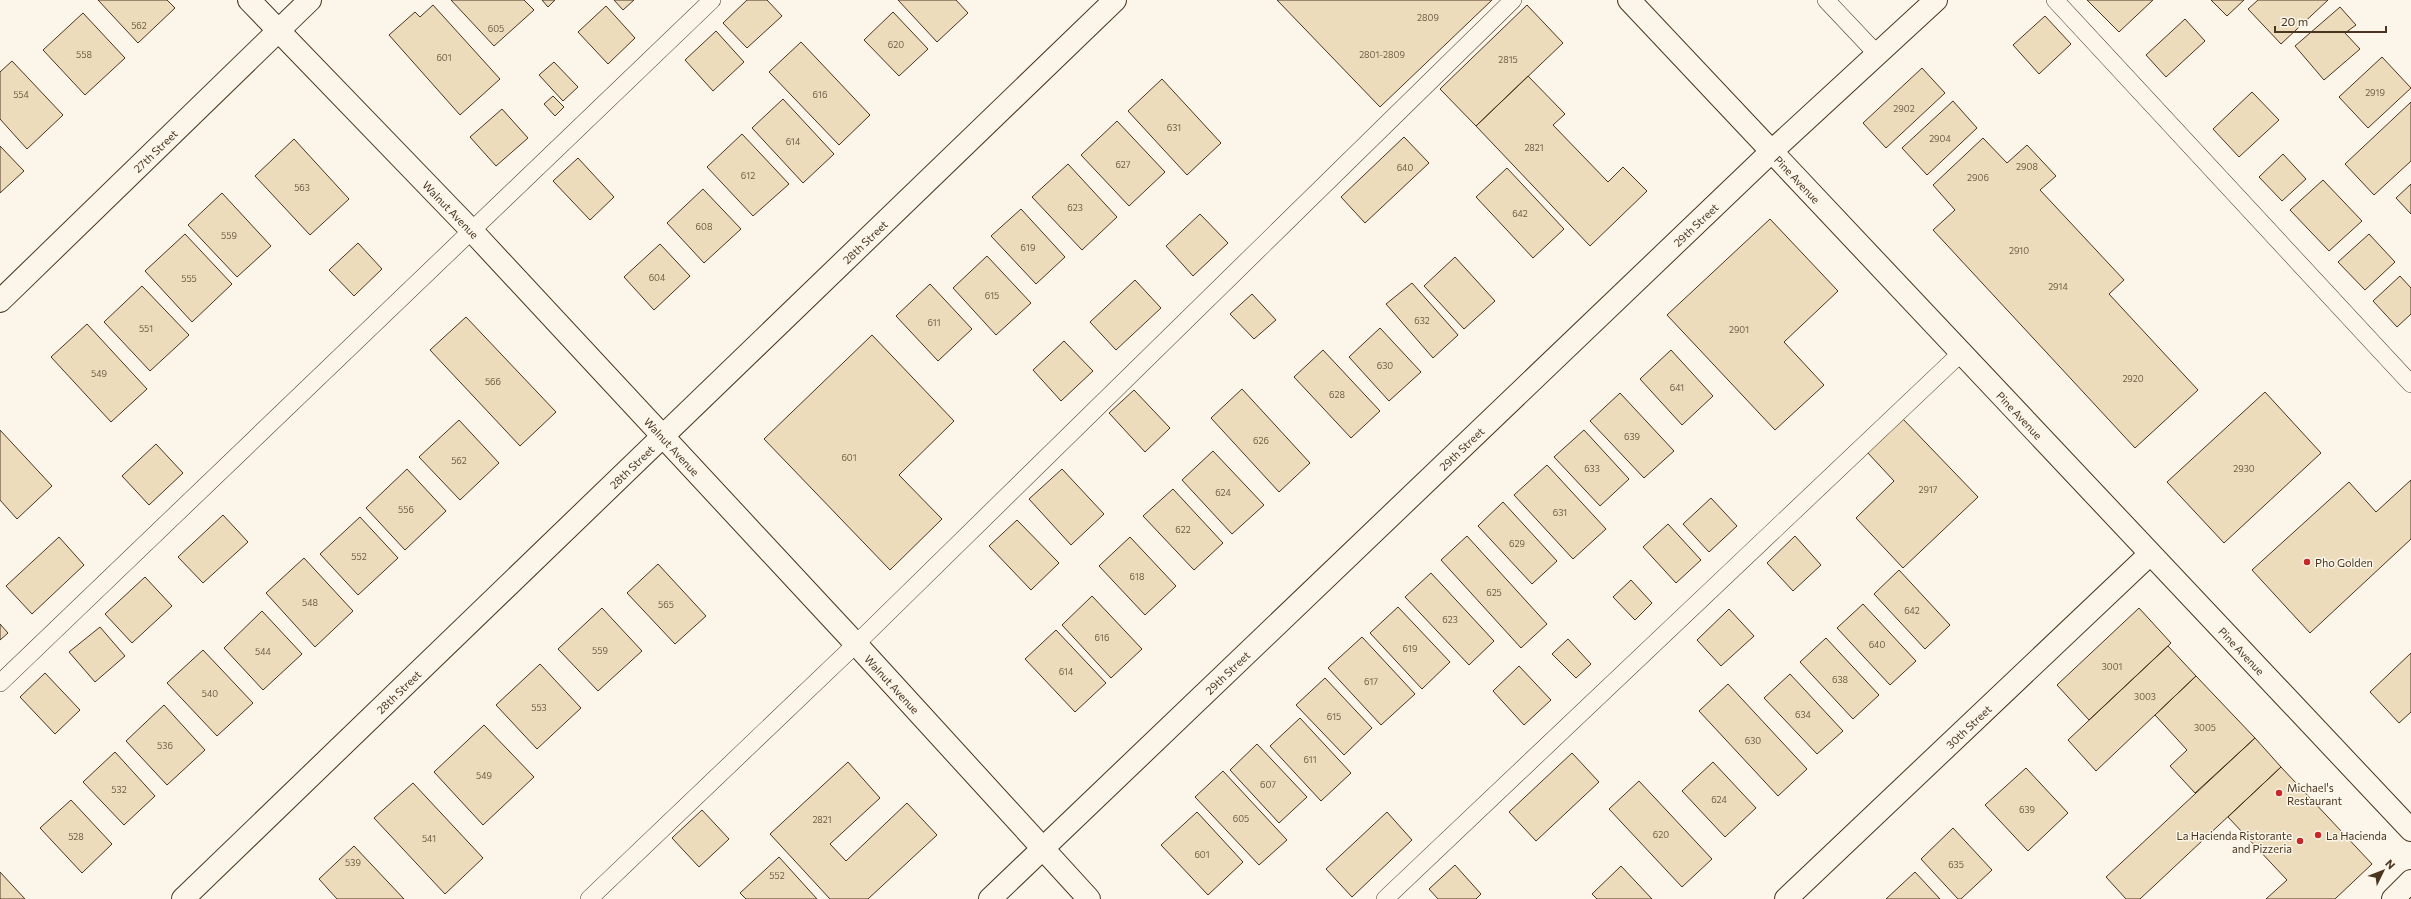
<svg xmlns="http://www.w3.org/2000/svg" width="2411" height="899" font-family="Commissioner,sans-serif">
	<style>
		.building { fill: #ecdcbc; stroke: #4a3520 }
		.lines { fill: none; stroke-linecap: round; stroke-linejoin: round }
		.lane-casing { stroke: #4a3520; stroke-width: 18 }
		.street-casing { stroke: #4a3520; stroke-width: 24 }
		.secondary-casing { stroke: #4a3520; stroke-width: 24 }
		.primary-casing { stroke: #4a3520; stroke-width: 24 }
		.lane { stroke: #fbf6e9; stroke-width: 17 }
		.street { stroke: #fbf6e9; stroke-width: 22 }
		.secondary { stroke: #fbf6e9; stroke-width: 22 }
		.primary { stroke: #fbf6e9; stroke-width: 22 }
		.poi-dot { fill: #c62828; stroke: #fbf6e9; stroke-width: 1.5 }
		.labels { text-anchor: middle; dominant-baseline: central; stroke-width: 3; stroke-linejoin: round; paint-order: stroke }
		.number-label { font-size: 9px; fill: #725f47 }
		.street-label { font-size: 11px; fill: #4a3520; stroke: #fbf6e9 }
		.poi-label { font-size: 11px; fill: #4a3520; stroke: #fbf6e9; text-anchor: start }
	</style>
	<rect width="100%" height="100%" fill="#fbf6e9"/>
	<path class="building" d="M98,0H167L175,8L138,43Z
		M451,0H524L534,10L494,46Z
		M542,0H555L548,7Z
		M614,0H634L623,10Z
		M747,0H767L782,16L747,48L723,23Z
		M898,0H956L968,13L937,42Z
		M1277,0H1492L1380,107Z
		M2087,0H2153L2119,32Z
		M2211,0H2244L2227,16Z
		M2258,0H2328L2281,44L2248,9Z
		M433,5L500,79L460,115L389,35L415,12L420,17Z
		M1527,5L1563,43L1476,126L1440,89Z
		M606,6L635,38L608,64L578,32Z
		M2340,7L2356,25L2345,33L2360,49L2324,80L2295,46Z
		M893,12L928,49L899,76L864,40Z
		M83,13L125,58L85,95L43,50Z
		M2045,16L2071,44L2039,74L2013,45Z
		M2185,19L2205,41L2166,77L2146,55Z
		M716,31L744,62L713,91L685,60Z
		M801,42L870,115L839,145L769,72Z
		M2382,57L2411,88L2368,128L2339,97Z
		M12,61L63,115L27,149L0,119V72Z
		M554,62L578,87L563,101L539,75Z
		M1922,68L1945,93L1886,148L1863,123Z
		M1528,76L1565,114L1553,125L1608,182L1623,167L1647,191L1590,246L1476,126Z
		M1162,79L1221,143L1187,175L1128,111Z
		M2252,92L2279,120L2239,157L2213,129Z
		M553,96L564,107L555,116L544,104Z
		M783,99L834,154L803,183L752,128Z
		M1953,101L1977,128L1927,175L1902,148Z
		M2411,102V161L2374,195L2345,164Z
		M502,109L528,138L496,166L470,137Z
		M1117,121L1165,172L1129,206L1081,155Z
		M742,134L789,184L753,216L707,167Z
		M1404,137L1429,163L1365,223L1341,197Z
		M1983,138L2007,163L2027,145L2056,176L2040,190L2124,280L2109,294L2198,390L2135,448L1933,230L1955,210L1933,185Z
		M294,139L349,199L310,235L255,176Z
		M0,146L24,171L0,193Z
		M2283,154L2306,179L2282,201L2259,177Z
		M578,158L614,197L590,220L553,181Z
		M1068,164L1117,217L1082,250L1032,197Z
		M1507,168L1564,229L1533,258L1476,197Z
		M2323,180L2362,221L2329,251L2290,210Z
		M2411,184V214L2396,198Z
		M703,189L741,229L704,263L667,223Z
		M222,193L271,246L237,277L188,225Z
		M1021,209L1065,257L1036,284L991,236Z
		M1200,214L1228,243L1193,276L1166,246Z
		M1770,219L1838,291L1784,342L1824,385L1775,430L1667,315Z
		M185,234L232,284L192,322L145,271Z
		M2369,234L2395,262L2365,290L2338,262Z
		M358,243L382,269L354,296L329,270Z
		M660,244L690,276L654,310L624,277Z
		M987,256L1031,303L996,335L953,288Z
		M1455,257L1495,301L1464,329L1424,286Z
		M2400,276L2411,288V314L2397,327L2373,301Z
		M1135,280L1161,308L1116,350L1090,322Z
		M1412,283L1458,335L1433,358L1386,304Z
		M930,284L972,329L938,361L896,316Z
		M142,286L189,335L150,371L104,322Z
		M1252,294L1276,320L1254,339L1230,314Z
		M466,317L556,412L520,446L430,350Z
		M87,324L147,389L111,422L51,357Z
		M1380,328L1421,372L1389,401L1349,357Z
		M872,335L954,421L899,475L942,519L890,570L764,439Z
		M1064,341L1093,371L1061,401L1033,370Z
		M1323,350L1380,411L1351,438L1294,377Z
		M1671,350L1713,396L1682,425L1640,379Z
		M1242,389L1310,463L1279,492L1211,418Z
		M1134,390L1170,428L1145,452L1109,413Z
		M2265,392L2321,453L2224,543L2167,482Z
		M1620,393L1674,451L1644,478L1590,421Z
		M1902,418L1978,497L1903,568L1856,518L1894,481L1867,452Z
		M459,420L499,463L460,500L419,457Z
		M0,430L52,486L17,519L0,500Z
		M1584,430L1629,479L1600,506L1554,457Z
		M156,444L183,473L149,505L122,476Z
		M1213,451L1264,505L1232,534L1182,480Z
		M1547,465L1606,529L1573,559L1514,495Z
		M407,469L446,511L405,550L366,508Z
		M1062,469L1104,514L1071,545L1029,499Z
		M2411,480V539L2310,633L2252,570L2349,482L2376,512Z
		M1173,489L1223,543L1194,570L1143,516Z
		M1711,498L1737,526L1709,552L1683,524Z
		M1503,502L1557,561L1532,584L1478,526Z
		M223,515L248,542L203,583L178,557Z
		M360,517L398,558L358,595L320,554Z
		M1017,520L1059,563L1031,590L989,546Z
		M1668,524L1701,560L1676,583L1643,547Z
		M1467,536L1547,624L1521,648L1441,560Z
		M1795,536L1821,565L1793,591L1767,563Z
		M59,537L84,565L32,614L6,586Z
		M1130,537L1176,586L1145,615L1099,566Z
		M304,558L353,611L315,647L266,593Z
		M658,564L706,616L675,644L627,593Z
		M1899,570L1950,625L1925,649L1874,594Z
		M1431,573L1494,641L1469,665L1405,597Z
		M145,577L172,606L132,643L105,614Z
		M1631,580L1652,603L1635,620L1613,597Z
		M1092,596L1142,649L1111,678L1062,625Z
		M1863,604L1916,661L1890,685L1837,628Z
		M1398,607L1450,662L1422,689L1370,633Z
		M602,608L642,651L598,691L558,649Z
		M2139,608L2171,643L2089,720L2057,685Z
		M1729,609L1754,636L1721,666L1697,640Z
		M262,611L302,654L263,690L224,648Z
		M0,624L8,633L0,640Z
		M100,627L125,656L95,682L69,652Z
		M1056,630L1106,683L1075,712L1025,659Z
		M1362,637L1415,694L1381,725L1328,668Z
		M1826,638L1879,695L1853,719L1800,662Z
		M1568,639L1591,664L1576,678L1552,654Z
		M2168,646L2196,676L2096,771L2068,740Z
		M203,650L253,703L217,736L167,683Z
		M2411,653V712L2399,723L2370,692Z
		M540,664L581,708L537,749L496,705Z
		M1519,666L1551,700L1524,725L1493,691Z
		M45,673L80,710L55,734L20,697Z
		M1790,674L1843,731L1817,754L1764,698Z
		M2196,676L2255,738L2195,793L2170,766L2187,750L2155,715Z
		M1325,678L1372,728L1344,755L1296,705Z
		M1728,684L1807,769L1778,796L1699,711Z
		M164,705L205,750L167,785L126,741Z
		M1300,718L1351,773L1321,801L1270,746Z
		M484,725L534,777L483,825L434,772Z
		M2255,738L2281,767L2140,899H2126L2106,877Z
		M1257,744L1307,797L1279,823L1230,770Z
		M115,752L155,796L124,825L83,782Z
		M1572,753L1599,782L1536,841L1509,812Z
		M848,762L880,798L830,844L846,861L907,803L937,835L868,899H830L770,834Z
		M1713,762L1756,808L1725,837L1682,791Z
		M2281,767L2372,864L2335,899H2266L2287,880L2228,817Z
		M2026,768L2068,813L2028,851L1985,805Z
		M1223,771L1287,840L1259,865L1195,797Z
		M1639,781L1712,859L1682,887L1609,809Z
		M413,783L483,858L445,894L374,818Z
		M71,800L112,844L82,873L40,828Z
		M702,810L729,839L699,867L672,838Z
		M1197,812L1243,862L1208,895L1161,845Z
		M1387,812L1412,840L1352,897L1326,869Z
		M1953,828L1992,870L1961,899H1958L1921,859Z
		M354,846L404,899H337L319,879Z
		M779,857L817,899H746L740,893Z
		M1455,865L1481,894L1476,899H1438L1429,889Z
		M1621,866L1652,899H1597L1592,894Z
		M0,872L25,899H0Z
		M1915,872L1940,899H1886Z"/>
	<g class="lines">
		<defs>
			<path id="lane" d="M1826,0L1877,54
				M2055,0L2411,384
				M0,683L712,0
				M589,899L856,644L1513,0
				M1385,899L1961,353"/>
			<g id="street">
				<path id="s1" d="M0,301L310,0"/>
				<path id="s2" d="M183,899L1115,0"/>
				<path id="s3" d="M990,899L1772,151L1936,0"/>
				<path id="s4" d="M1786,899L2150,554"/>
				<path d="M2393,899L2411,881"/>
			</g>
			<g id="secondary">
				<path id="s5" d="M1629,0L2411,830"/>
			</g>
			<g id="primary">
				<path id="s6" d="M249,0L473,232L856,644L1089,899"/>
			</g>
		</defs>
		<use href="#lane" class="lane-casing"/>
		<use href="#street" class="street-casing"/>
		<use href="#secondary" class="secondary-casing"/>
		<use href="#primary" class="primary-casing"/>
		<use href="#lane" class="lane"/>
		<use href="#street" class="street"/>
		<use href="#secondary" class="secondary"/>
		<use href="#primary" class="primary"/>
	</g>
	<g class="poi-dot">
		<circle cx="2307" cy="562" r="4"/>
		<circle cx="2279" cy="793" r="4"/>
		<circle cx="2318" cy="835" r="4"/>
		<circle cx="2300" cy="841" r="4"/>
	</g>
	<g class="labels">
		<g class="number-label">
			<text x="1428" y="17">2809</text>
			<text x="139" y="25">562</text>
			<text x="496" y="28">605</text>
			<text x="896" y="44">620</text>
			<text x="84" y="54">558</text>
			<text x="1382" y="54">2801-2809</text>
			<text x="444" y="57">601</text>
			<text x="1508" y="59">2815</text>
			<text x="2375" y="92">2919</text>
			<text x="21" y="94">554</text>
			<text x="820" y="94">616</text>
			<text x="1904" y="108">2902</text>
			<text x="1174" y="127">631</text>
			<text x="1940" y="138">2904</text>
			<text x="793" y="141">614</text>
			<text x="1534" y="147">2821</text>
			<text x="1123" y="164">627</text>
			<text x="2027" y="166">2908</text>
			<text x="1405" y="167">640</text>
			<text x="748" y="175">612</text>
			<text x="1978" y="177">2906</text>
			<text x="302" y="187">563</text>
			<text x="1075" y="207">623</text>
			<text x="1520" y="213">642</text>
			<text x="704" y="226">608</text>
			<text x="229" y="235">559</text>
			<text x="1028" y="247">619</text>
			<text x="2019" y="250">2910</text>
			<text x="657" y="277">604</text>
			<text x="189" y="278">555</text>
			<text x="2058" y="286">2914</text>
			<text x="992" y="295">615</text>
			<text x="1422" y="320">632</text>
			<text x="934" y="322">611</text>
			<text x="146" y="328">551</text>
			<text x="1739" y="329">2901</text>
			<text x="1385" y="365">630</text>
			<text x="99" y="373">549</text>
			<text x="2133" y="378">2920</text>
			<text x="493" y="381">566</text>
			<text x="1677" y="387">641</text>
			<text x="1337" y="394">628</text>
			<text x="1632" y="436">639</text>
			<text x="1261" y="440">626</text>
			<text x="849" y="457">601</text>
			<text x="459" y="460">562</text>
			<text x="1592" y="468">633</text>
			<text x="2244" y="468">2930</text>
			<text x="1928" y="489">2917</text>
			<text x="1223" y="492">624</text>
			<text x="406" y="509">556</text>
			<text x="1560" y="512">631</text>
			<text x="1183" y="529">622</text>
			<text x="1517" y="543">629</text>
			<text x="359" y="556">552</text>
			<text x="1137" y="576">618</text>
			<text x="1494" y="592">625</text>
			<text x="310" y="602">548</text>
			<text x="666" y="604">565</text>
			<text x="1912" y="610">642</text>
			<text x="1450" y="619">623</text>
			<text x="1102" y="637">616</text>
			<text x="1877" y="644">640</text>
			<text x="1410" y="648">619</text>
			<text x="600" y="650">559</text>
			<text x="263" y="651">544</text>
			<text x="2112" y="666">3001</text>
			<text x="1066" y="671">614</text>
			<text x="1840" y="679">638</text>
			<text x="1371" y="681">617</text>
			<text x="210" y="693">540</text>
			<text x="2145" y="696">3003</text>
			<text x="539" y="707">553</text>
			<text x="1803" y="714">634</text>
			<text x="1334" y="716">615</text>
			<text x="2205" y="727">3005</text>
			<text x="1753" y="740">630</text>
			<text x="165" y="745">536</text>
			<text x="1310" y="759">611</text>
			<text x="484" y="775">549</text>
			<text x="1268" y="784">607</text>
			<text x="119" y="789">532</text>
			<text x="1719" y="799">624</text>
			<text x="2027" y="809">639</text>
			<text x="1241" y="818">605</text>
			<text x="822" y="819">2821</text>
			<text x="1661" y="834">620</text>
			<text x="76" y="836">528</text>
			<text x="429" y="838">541</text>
			<text x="1202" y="854">601</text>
			<text x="353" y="862">539</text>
			<text x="1956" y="864">635</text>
			<text x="777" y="875">552</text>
		</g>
		<g class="street-label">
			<text stroke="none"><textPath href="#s1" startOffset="216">27th Street</textPath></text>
			<text stroke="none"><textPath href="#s5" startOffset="246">Pine Avenue</textPath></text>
			<text stroke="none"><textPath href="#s6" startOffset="291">Walnut Avenue</textPath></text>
			<text stroke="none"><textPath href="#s3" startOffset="976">29th Street</textPath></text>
			<text stroke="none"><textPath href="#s2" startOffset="947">28th Street</textPath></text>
			<text stroke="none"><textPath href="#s5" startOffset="570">Pine Avenue</textPath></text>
			<text stroke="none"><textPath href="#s6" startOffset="615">Walnut Avenue</textPath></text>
			<text stroke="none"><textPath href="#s3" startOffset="652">29th Street</textPath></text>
			<text stroke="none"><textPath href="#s2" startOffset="623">28th Street</textPath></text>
			<text stroke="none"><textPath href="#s5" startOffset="894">Pine Avenue</textPath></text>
			<text stroke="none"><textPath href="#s3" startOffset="328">29th Street</textPath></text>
			<text stroke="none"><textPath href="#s6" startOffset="939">Walnut Avenue</textPath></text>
			<text stroke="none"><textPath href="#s2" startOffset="299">28th Street</textPath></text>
			<text stroke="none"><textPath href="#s4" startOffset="251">30th Street</textPath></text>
		</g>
		<g class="poi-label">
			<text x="2315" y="562">Pho Golden</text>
			<text x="2287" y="787">Michael's<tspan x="2287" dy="13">Restaurant</tspan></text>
			<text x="2292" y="835" text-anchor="end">La Hacienda Ristorante<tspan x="2292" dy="13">and Pizzeria</tspan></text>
			<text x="2326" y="835">La Hacienda</text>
		</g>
	</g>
	<g transform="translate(2383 871) rotate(47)" stroke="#fbf6e9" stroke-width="3" paint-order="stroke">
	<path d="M0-3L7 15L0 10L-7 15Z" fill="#4a3520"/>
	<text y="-6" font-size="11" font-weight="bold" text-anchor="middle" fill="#4a3520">N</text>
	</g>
	<path d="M2275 26v6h111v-6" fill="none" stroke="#4a3520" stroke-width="2"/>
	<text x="2281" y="26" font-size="12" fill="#4a3520" stroke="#fbf6e9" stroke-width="3" paint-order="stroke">20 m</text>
</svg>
